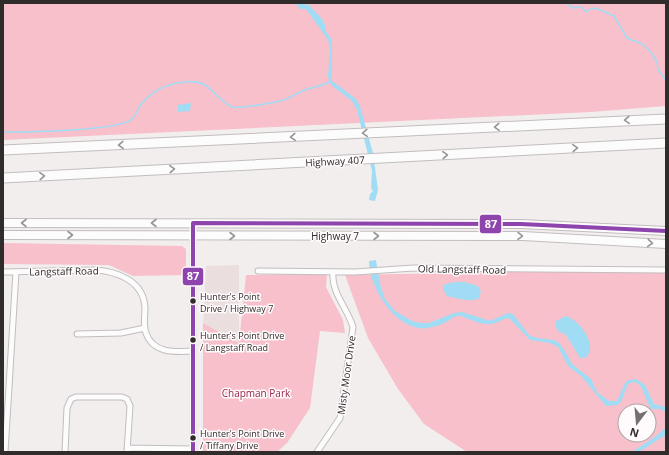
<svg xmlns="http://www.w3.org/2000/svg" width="669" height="455" font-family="'Open Sans',sans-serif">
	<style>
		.built { fill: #eadedf }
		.green { fill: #f7c0cb; fill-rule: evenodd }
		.water { fill: #a0dcf4 }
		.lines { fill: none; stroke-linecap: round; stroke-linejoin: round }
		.stream { stroke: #a0dcf4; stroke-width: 1.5 }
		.minor-casing { stroke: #c2bdbe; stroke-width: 7 }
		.primary-casing { stroke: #c2bdbe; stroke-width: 10 }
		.motorway-casing { stroke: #c2bdbe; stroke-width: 11 }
		.minor { stroke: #fdfcfc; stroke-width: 5 }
		.primary { stroke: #fdfcfc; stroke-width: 8 }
		.motorway { stroke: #fdfcfc; stroke-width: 9 }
		.bus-1-casing { stroke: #fffafb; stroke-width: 7 }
		.bus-1 { stroke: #8e44ad; stroke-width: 4 }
		.oneway { stroke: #969494 }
		.bus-dot { fill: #302c2c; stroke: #fffafb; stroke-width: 1.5 }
		.labels { text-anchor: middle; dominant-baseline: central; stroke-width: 3; stroke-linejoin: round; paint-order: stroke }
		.bus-label { font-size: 9px; fill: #302c2c; stroke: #fffafb; text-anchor: start }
		.street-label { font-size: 10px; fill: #302c2c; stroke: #fffafb }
		.park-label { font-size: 10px; fill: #98244a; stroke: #fffafb }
		.line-badge { stroke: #fffafb; stroke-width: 1.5 }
		.badge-label { font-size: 11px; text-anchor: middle; font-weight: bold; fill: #fff }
	</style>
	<rect width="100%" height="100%" fill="#f3eeee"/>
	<path class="built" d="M239,265V343L203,323L206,266Z"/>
	<path class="green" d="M3,3H666V106L591,112L3,140Z
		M3,243L182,246L186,249V275L133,276L109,265L3,264Z
		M666,269V452H467L424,424L398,389L368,338L345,275ZM625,411H649V435H625Z
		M327,274L326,287L343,320L345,333L320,331L310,408L287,443L277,452H203V323L239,343L246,275Z"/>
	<path class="water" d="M295,3L309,5L322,19L325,25V30L332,40V81L356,99L360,106L373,153L378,190L375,201L369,200L370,194L373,191L371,188L372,171L357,110L352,101L331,85L328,76L330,48L328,40L306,9H300Z
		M191,103L190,111L178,112V105Z
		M376,260L380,284L385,299L395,311L412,321L421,323H429L454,313L462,312L490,321L508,313L513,314L529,335L537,338L554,340L559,343L565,351L572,364L591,379L597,392L609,401H617L626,381L636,379L645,385L654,404L666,407V412L660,409H652C644,402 644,375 628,384L621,402L617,405L606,406L581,376L568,366L558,347L550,343L530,340L510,319L506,318C490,327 485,325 468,319C466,318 462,316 460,316C454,315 451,320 446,322C441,325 434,327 428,328C397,333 369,288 369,261Z
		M454,282H464L478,286L481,292L479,298C474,303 455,298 447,296L443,289V285Z
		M566,316C579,320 600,346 585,358H580L566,335L558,331L555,325L556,321Z
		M666,427L665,436C653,441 645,452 632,452C643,444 657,437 666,427Z"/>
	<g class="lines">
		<path class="stream" d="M567,3L572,8L581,7L586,12L590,9L596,8L614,16L627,38L642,44L651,52L657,62L658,70L666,80
			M3,132C24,132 120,131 132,119C136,116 137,110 140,106C150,92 166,84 184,82C212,78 212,98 232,107C238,109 272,103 280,101C289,99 297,93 305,90C314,87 322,86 331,81"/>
		<defs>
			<path id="minor" d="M258,271L355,272L413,268L666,270
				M3,272L94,270C117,271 144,281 145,308C145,316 143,325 146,333C153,354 176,352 193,351
				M77,334L121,333L145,328
				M127,448L193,449
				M5,452L16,272
				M65,452L67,408L71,399L76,397H122L127,399L130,406L127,452
				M193,452V223
				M317,452L340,418L353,327C347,307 331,293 333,272"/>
			<path id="primary" d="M3,223L521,224L666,231
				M3,235L523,236L666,244"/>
			<path id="motorway" d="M3,150L666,119
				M3,178L666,143"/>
		</defs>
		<use href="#minor" class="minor-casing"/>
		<use href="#primary" class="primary-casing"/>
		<use href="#motorway" class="motorway-casing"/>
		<use href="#minor" class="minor"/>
		<use href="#primary" class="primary"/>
		<use href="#motorway" class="motorway"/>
		<defs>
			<path id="bus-1" d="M193,452V223L521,224L666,231"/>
		</defs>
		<use href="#bus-1" class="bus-1-casing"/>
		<use href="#bus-1" class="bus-1"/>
	</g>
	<defs><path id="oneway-chevron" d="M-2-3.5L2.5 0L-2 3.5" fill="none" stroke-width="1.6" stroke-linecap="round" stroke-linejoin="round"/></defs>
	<g class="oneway">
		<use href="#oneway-chevron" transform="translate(627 120) rotate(177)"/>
		<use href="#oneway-chevron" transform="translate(497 127) rotate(177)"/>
		<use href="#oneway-chevron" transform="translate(365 133) rotate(177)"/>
		<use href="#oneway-chevron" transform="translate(293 137) rotate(177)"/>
		<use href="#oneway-chevron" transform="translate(121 145) rotate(178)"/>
		<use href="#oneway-chevron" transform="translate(575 148) rotate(-3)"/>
		<use href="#oneway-chevron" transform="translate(445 155) rotate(-3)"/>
		<use href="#oneway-chevron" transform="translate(172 169) rotate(-3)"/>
		<use href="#oneway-chevron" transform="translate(42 176) rotate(-3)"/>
		<use href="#oneway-chevron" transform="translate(24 223) rotate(-180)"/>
		<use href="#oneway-chevron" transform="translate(154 223) rotate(-180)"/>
		<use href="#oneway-chevron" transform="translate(70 235)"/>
		<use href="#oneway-chevron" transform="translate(232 236)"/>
		<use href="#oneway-chevron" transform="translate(376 236)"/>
		<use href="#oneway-chevron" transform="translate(520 236) rotate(1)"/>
		<use href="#oneway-chevron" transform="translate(650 243) rotate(5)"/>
	</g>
	<g class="bus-dot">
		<circle cx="193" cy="301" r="3.5"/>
		<circle cx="193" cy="340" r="3.5"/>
		<circle cx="193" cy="438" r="3.5"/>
	</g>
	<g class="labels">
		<g class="bus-label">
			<text x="200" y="296">Hunter's Point<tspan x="200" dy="12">Drive / Highway 7</tspan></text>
			<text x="200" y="335">Hunter's Point Drive<tspan x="200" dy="12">/ Langstaff Road</tspan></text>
			<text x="200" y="433">Hunter's Point Drive<tspan x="200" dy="12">/ Tiffany Drive</tspan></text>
		</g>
		<g class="street-label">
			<text transform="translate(335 161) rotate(-3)">Highway 407</text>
			<text x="335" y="236">Highway 7</text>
			<text transform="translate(462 269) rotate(1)">Old Langstaff Road</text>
			<text transform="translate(64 271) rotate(-1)">Langstaff Road</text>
			<text transform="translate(346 375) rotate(-82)">Misty Moor Drive</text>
		</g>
		<g class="park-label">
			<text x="256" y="393">Chapman Park</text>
		</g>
	</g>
	<g class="line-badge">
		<rect x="479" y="214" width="23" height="20" rx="4" fill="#8e44ad"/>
		<rect x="182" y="267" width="22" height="19" rx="4" fill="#8e44ad"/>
	</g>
	<g class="badge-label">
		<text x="491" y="228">87</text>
		<text x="193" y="280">87</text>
	</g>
	<rect width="669" height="455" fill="none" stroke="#302c2c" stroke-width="8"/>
	<g transform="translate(637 423) rotate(196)"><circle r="19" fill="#fffafb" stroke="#aca8a8"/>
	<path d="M0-3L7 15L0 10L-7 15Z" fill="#747070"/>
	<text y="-6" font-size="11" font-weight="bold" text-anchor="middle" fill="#302c2c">N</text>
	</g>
</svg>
